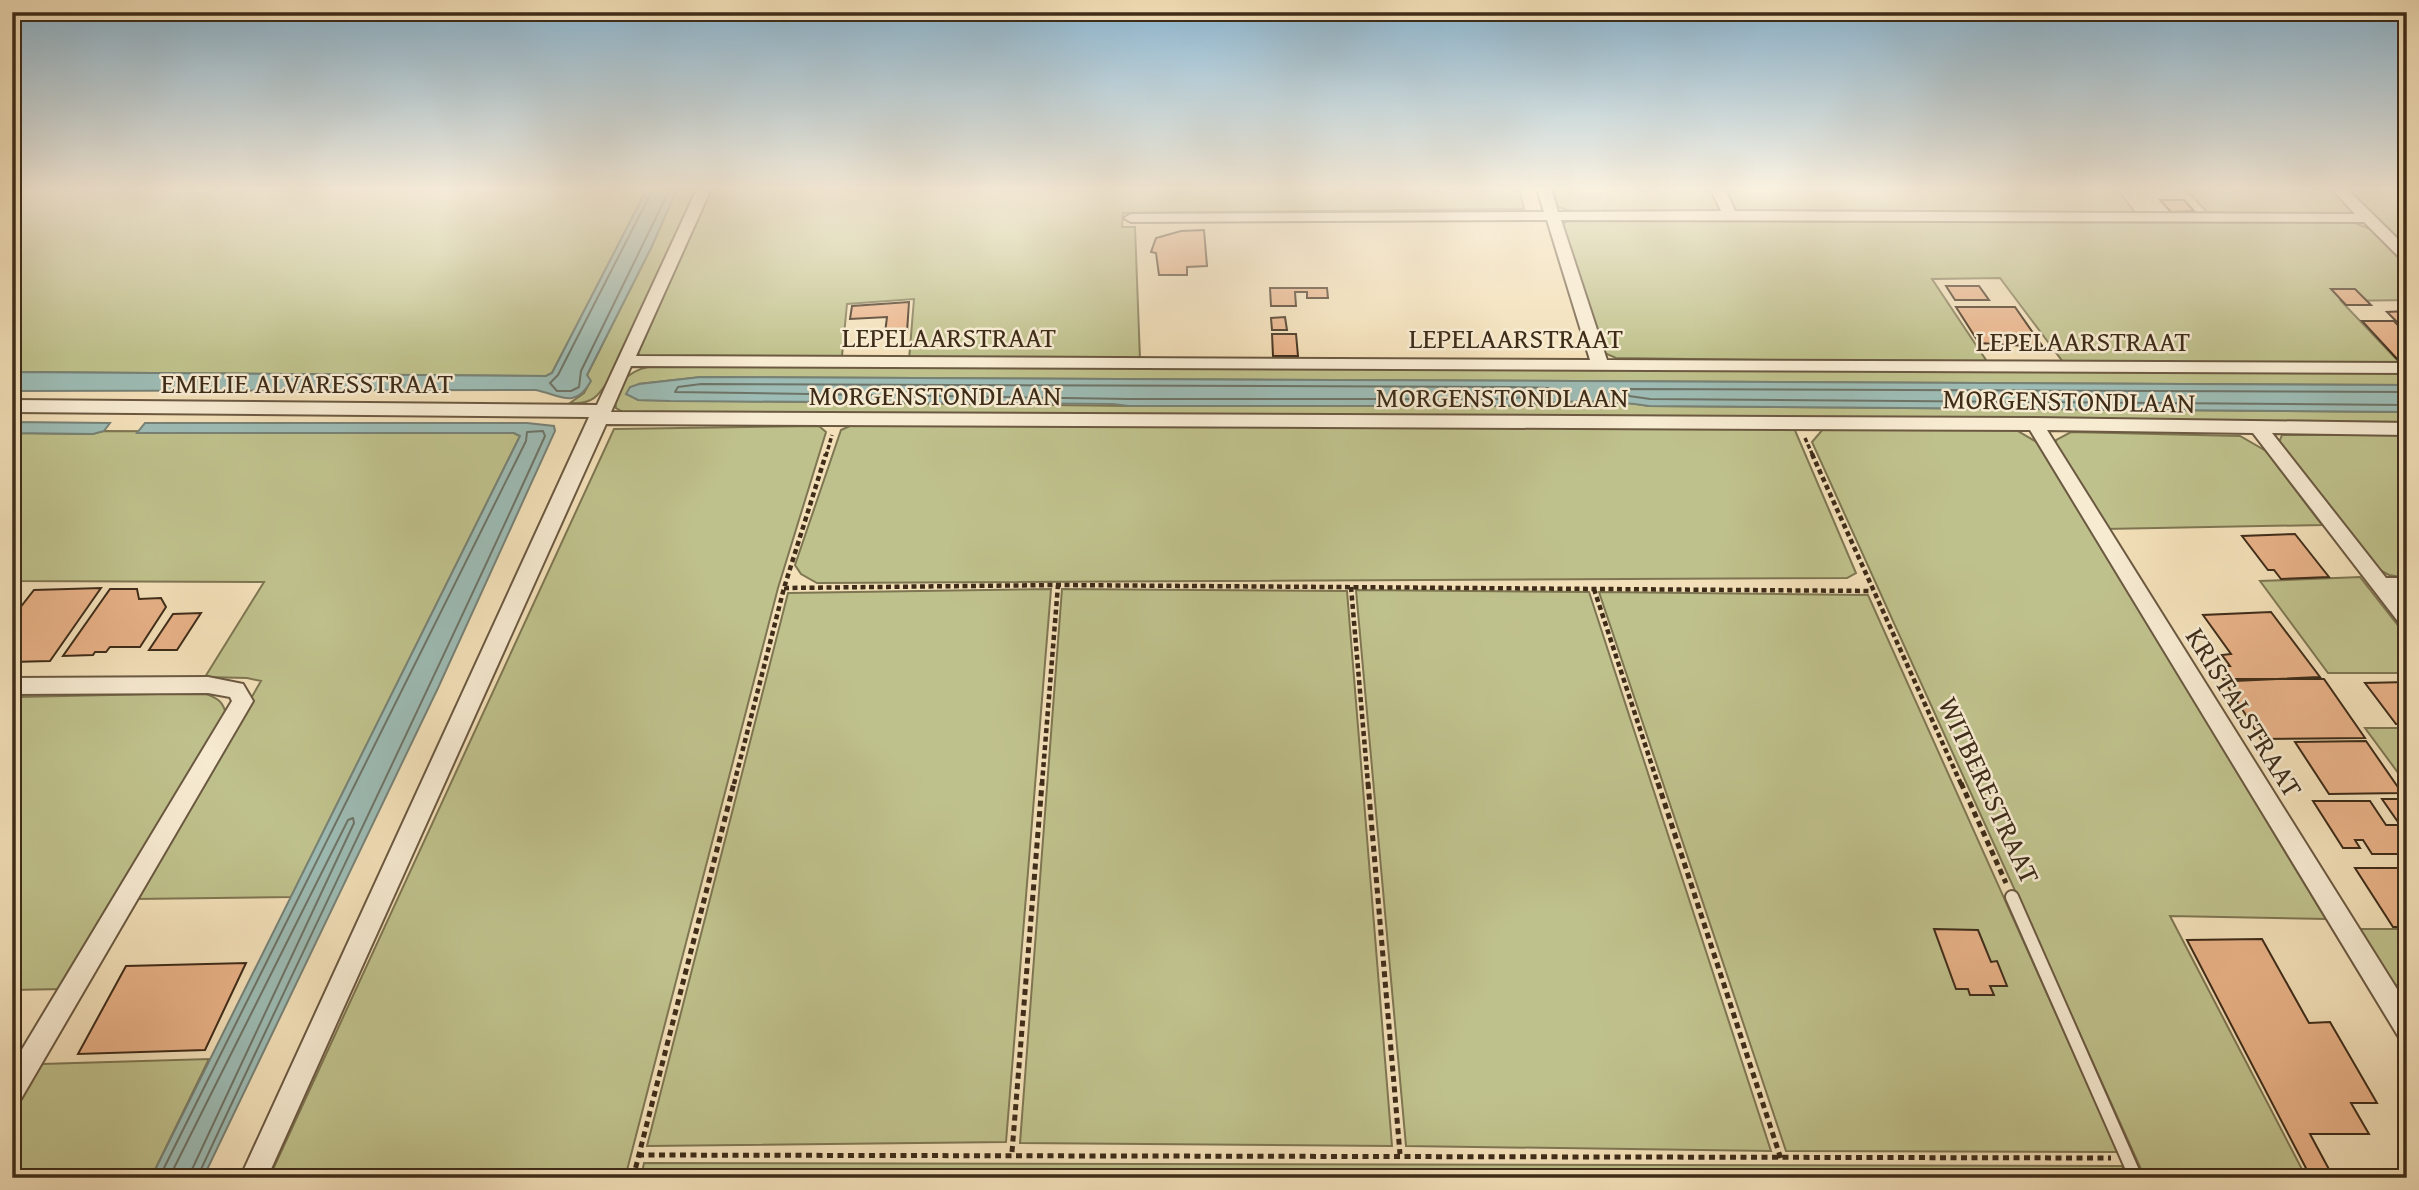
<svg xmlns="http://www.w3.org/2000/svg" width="2419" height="1190" font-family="'Gentium Book Plus',serif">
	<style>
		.green { fill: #bfc18c; stroke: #7e7652; stroke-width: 2 }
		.water { fill: #9dbcb5; stroke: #778277; stroke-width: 2 }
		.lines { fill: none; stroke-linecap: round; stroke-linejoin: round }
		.shore { stroke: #6e7467; stroke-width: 2 }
		.building { fill: #e9b288; stroke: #3e2c19; stroke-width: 2 }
		.lane-casing { stroke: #6b5941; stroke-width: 16 }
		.street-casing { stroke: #6b5941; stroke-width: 4 }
		.path-far2 { stroke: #3e2c19; stroke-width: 3.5; stroke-dasharray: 4.5 2.5; stroke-linecap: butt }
		.path-far1 { stroke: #3e2c19; stroke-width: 4.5; stroke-dasharray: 5 3.5; stroke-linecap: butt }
		.path { stroke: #3e2c19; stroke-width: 5; stroke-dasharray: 6 4.5; stroke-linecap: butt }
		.lane { stroke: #f7ebd2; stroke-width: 12 }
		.street { fill: #f7ebd2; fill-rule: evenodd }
		.labels { text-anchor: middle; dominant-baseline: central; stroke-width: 5; stroke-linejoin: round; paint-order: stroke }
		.street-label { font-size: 28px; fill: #3e2c19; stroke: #f7ebd2 }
	</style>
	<rect width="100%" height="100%" fill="#f3e0b9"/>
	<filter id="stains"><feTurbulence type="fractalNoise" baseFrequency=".00286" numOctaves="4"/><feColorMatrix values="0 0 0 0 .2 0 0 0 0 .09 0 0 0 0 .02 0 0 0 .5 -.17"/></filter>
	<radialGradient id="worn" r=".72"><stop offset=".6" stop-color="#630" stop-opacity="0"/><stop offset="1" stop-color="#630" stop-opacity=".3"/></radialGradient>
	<path class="green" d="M12,189H647L552,373L546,376L12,372Z
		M677,189H699L610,378C599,395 593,405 570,403L584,393L590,382L587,375L651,248Z
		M710,189H1519L1524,209L1123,213L1122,227H1135L1140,359L909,360L914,299L847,304L842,356L641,358L637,351Z
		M1553,189H1712L1723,212H1573L1558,207Z
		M1722,189H2117L2136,214L1732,211Z
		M2185,189H2334L2357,212L2350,216L2209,214Z
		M2347,189H2407V248Z
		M1575,218L2353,222L2375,231L2407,262V300L2341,301L2402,365L2063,362L2000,278L1932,279L1988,363L1616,358L1602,352L1562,228L1565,222Z
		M660,365L2407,372V385L701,377L639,384L638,400L1129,406H1504L1624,402L1649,406L2407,412V422L623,412L616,408C611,379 637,367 660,365Z
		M852,425L1794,428L1856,573L1847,578L817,583L801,574L795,565L841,430Z
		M819,426L826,432L778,588L625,1178H269L614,429Z
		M1824,428L2016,430L2040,444L2326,919L2170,916L2306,1177L2407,1178H2145L1812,442Z
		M104,431L514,433L520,436L291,897L135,899L261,681L247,678L205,677L264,582L12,581V433L92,434Z
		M2071,432L2240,436L2266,451L2322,525L2104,529L2056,451V440Z
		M2282,435H2407V578L2389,575L2376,568L2278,445Z
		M2360,577L2407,637V673H2328L2260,581Z
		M1051,589L1006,1142L647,1146L788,593Z
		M1062,589L1347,591L1392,1146L1020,1143Z
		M1356,590L1589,592L1771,1151L1406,1146Z
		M1599,592L1868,595L2118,1152L1786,1151Z
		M204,693C217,698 224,701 226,716L63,989L12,990V703L17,697Z
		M2365,728H2407V785Z
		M2358,929H2407V992L2387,979Z
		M209,1059L151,1178H12V1115L42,1064Z
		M644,1163L2122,1166L2128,1178H641Z"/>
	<path class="water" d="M647,189H677L651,248L587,375L591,381C575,410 560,395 536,390L12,391V372L546,376L552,373Z
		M701,377L2407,385V412L1649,406C1601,398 1552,402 1504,406H1129L1113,404L670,401L638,400L626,394L630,387L639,384Z
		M12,422L110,423L104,431L93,434L12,433Z
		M145,423H527L554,426L555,431L438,688L203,1178H151L520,436L514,433H137Z"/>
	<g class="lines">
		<path class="shore" d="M653,189L558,375L550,383L557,391H571L579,387L581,371L670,189
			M701,384L1509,387L1549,388L1552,392L1549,395L1503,399H1129L675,392L678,387Z
			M2407,392L1630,389L1627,392L1629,396L1650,399L2407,405
			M159,1178L526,441L527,432L543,431L545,436C432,685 312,930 197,1178
			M169,1178L348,820L353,818L354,823L188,1178"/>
	</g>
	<path class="building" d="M2160,200H2184L2194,211L2171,212Z
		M1204,230L1207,266L1187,267V275H1159L1156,253L1151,252L1156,238L1181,231Z
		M1946,286H1979L1989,300H1955Z
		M1270,288H1327L1328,298H1307V292H1295L1296,306H1271Z
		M2331,289H2355L2371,305H2346Z
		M909,302L907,332L885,333L887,317L850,319L852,306Z
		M1956,307H2015L2043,347L1979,343Z
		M2407,311V332L2387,312Z
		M1285,317L1287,330H1272L1271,318Z
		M2362,321H2394L2407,335V360H2398Z
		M1272,334H1296L1298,356H1273Z
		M2295,534L2329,577L2281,579L2274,570H2268L2242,536Z
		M101,588L50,661L12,662V618L34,590Z
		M110,589H137L139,599L161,598L166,607L140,647H110L106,652H95L93,655L63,656Z
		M2271,612L2320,677L2235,681L2225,666H2230L2222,655L2231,654L2203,615Z
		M201,613L177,650H149L173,614Z
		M2223,679H2324L2365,738L2261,739Z
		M2407,682V724H2396L2365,683Z
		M2366,741L2402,793L2329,794L2295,742Z
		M2382,799H2407V854H2372L2363,840H2355L2360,848H2343L2313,801H2370L2386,825H2400Z
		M2355,868H2407V927H2393Z
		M1934,929L1978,930L1991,962L1997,961L2007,986H1990L1994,995H1970L1968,989H1956Z
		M2262,939L2309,1023L2330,1022L2377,1103H2351L2369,1134H2310L2331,1173L2308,1172L2187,940Z
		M246,963L205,1050L78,1054L126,966Z"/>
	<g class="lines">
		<defs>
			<path id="lane" d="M2012,897L2136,1178"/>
			<path id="street" d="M697,189H711L636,356L1590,360L1547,220L1131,222L1124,218L1131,214L1544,212L1537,189H1551L1558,212L1721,211L1711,189H1725L1735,211L2355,214L2332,189H2347L2407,248V261L2402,260L2364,222L1561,220L1607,360L2407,363V373L631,366L611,412L2035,418L2407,423V435L2272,433L2386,578H2407V592H2397L2407,605V626L2400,624L2253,433L2047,430L2407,1005V1040L2398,1036L2030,430L606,424L267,1178H240L589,417L12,412V400L597,405Z
				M208,677L243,684L253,701L21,1099L12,1103V1066L232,701L230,697L208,693L12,694V678Z"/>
		</defs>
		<use href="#lane" class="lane-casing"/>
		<use href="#street" class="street-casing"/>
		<path class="path-far2" d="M1805,438L1813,456
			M826,456L832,435"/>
		<path class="path-far1" d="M1812,454L1961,784
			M1351,587L1368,784
			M784,588L1058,585L1872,591
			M1594,589L1658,784
			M734,784L784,588L826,454
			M1042,784L1058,585"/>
		<path class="path" d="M1368,783L1400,1154
			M1658,783L1781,1159
			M1961,783L2006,883
			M1012,1152L1042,783
			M638,1155L2111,1158
			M633,1178L734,783"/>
		<use href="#lane" class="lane"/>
		<use href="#street" class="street"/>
	</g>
	<linearGradient id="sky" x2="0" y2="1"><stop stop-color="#8ab7d4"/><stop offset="0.53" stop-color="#faf1e0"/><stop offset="1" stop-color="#faf1e0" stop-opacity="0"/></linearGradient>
	<rect width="2419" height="356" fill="url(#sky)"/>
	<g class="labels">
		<g class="street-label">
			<text x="949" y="336">LEPELAARSTRAAT</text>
			<text x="1516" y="337">LEPELAARSTRAAT</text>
			<text x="2083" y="340">LEPELAARSTRAAT</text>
			<text x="307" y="382">EMELIE ALVARESSTRAAT</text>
			<text x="935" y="394">MORGENSTONDLAAN</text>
			<text x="1502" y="396">MORGENSTONDLAAN</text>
			<text transform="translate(2069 400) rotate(1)">MORGENSTONDLAAN</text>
			<text transform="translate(2245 712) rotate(58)">KRISTALSTRAAT</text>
			<text transform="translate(1990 790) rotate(65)">WITBERESTRAAT</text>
		</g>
	</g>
	<rect width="2419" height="1190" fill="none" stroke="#f3e0b9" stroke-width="42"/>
	<rect x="14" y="14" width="2391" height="1162" fill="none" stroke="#3e2c19" stroke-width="3.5"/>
	<rect x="21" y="21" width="2377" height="1148" fill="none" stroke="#3e2c19" stroke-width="2"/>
	<rect width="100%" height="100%" filter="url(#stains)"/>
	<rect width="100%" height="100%" fill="url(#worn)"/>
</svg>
